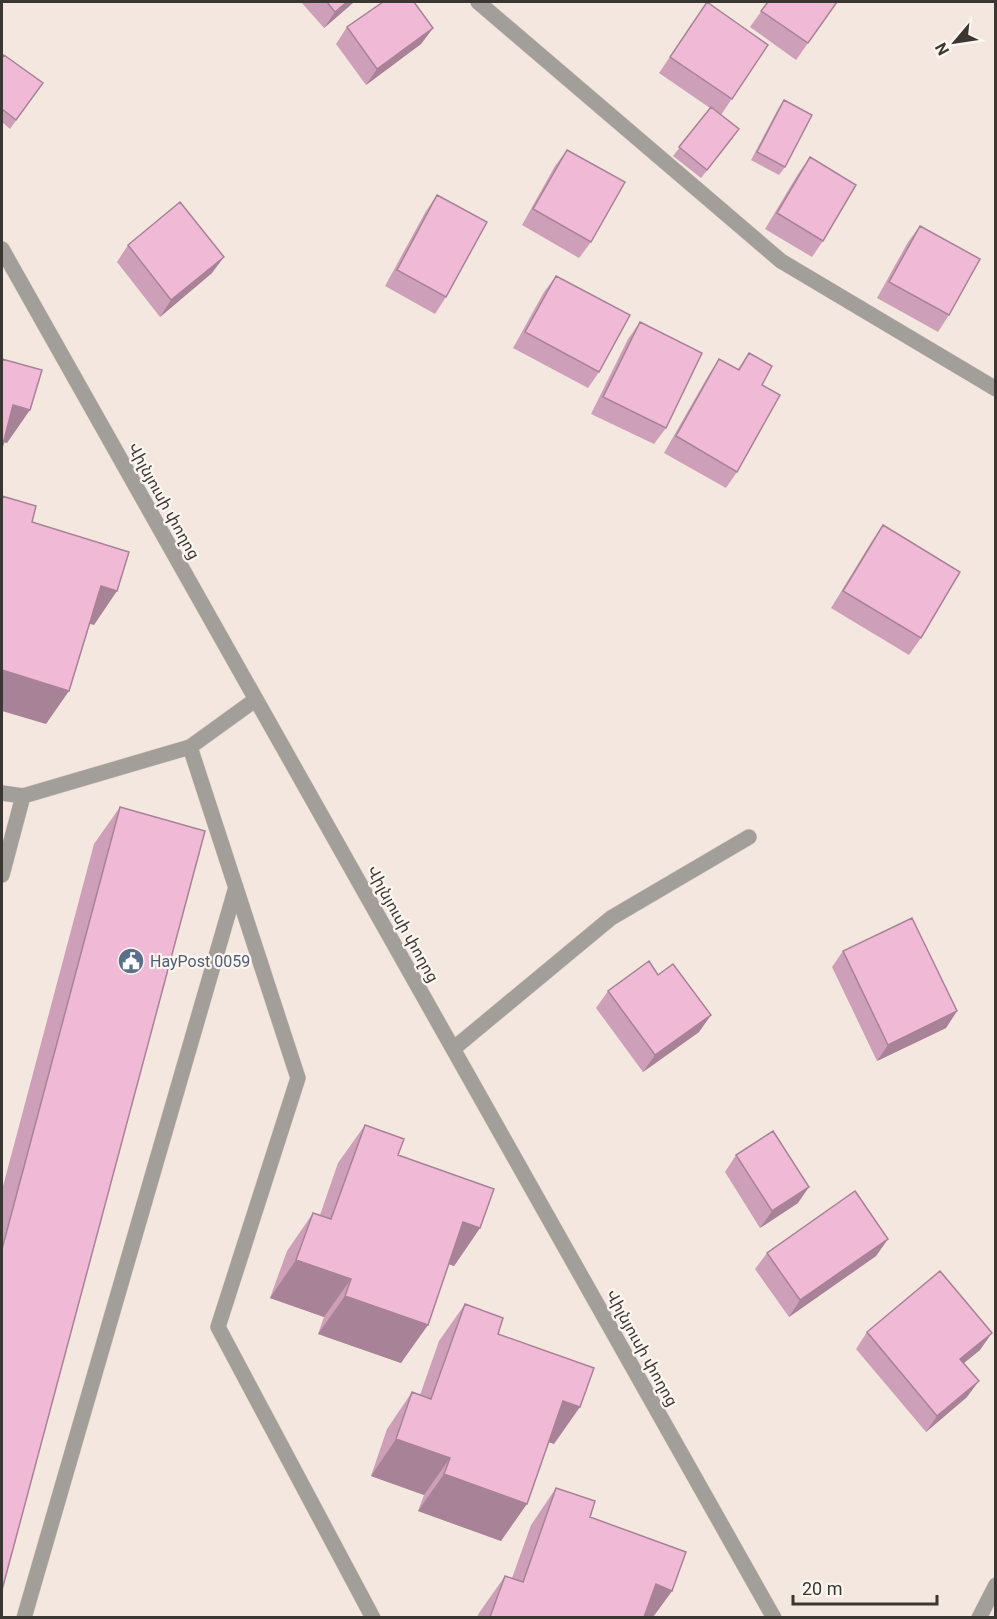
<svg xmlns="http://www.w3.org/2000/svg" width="997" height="1619" font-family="Roboto,'Noto Sans Armenian',sans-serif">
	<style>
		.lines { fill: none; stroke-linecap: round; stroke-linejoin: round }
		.minor-casing { stroke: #cfc4bc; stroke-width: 16 }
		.minor { stroke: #a29e99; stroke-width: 15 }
		.wall { fill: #ce9fb8 }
		.shaded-wall { fill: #a88296 }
		.building { fill: #f0b9d6; stroke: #a88296; stroke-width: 1.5 }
		.labels { text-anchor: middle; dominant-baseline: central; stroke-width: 4.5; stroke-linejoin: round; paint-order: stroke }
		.street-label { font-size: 16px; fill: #3a3632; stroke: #fdf6f0 }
		.service-label { font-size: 16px; fill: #4e5e75; stroke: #fdf6f0; text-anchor: start }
	</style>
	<rect width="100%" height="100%" fill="#f4e7df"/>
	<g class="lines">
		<defs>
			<path id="minor" d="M478,2L781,261L996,389
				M2,249L774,1618
				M255,700L190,747L298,1078L218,1327L373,1618
				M2,793L23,796
				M2,875L23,796L190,747
				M453,1049L611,918L749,837
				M24,1618L236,887
				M979,1618L996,1585"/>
		</defs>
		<use href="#minor" class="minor-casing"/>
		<use href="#minor" class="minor"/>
	</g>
	<path class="wall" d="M301,2H354L324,28Z
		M707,2L768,45L721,115L733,138L701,178L673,156L710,108L659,73Z
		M768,2H837L796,60L750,27Z
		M347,27L433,28L421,44L366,85L336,44Z
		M2,58L43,83L10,129L2,122Z
		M784,100L785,167L779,175L751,160L778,109Z
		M567,150L591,242L579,258L522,225L555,166Z
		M810,157L823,241L812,257L765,229L798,174Z
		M437,195L446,297L435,314L385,286L426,211Z
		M920,226L949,315L938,332L877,298L908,242Z
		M128,245L212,273L160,317L117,262Z
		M556,276L599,372L588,388L513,348L544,292Z
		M640,322L666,428L654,444L591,414L628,339Z
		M749,353L762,385L737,472L726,488L664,453L708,376L719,359L738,369Z
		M883,525L921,638L909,655L831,608L872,541Z
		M120,807L2,1590V1190L94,844Z
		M843,951L957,1011L946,1028L877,1061L832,967Z
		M658,975L711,1015L699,1032L643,1072L596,1008L608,991Z
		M365,1125L480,1228L454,1266L449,1264L401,1363L318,1334L324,1317L270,1298L287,1251L313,1213L320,1215L338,1163Z
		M736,1155L798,1203L760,1228L725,1172Z
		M888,1239L876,1256L789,1317L755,1269L767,1253Z
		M465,1304L498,1334L554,1444L549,1442L501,1541L418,1511L424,1495L371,1476L387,1429L412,1392L420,1395L439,1341Z
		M867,1332L980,1350L964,1363L967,1397L926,1432L856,1349Z
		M556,1488L672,1591L653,1617H477L479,1613L505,1576L512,1578L531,1525Z"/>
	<path class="shaded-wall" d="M347,2H354L324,28L335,12Z
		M433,28L421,44L366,85L377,69Z
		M224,257L212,273L160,317L171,300Z
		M13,405L30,410L7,443L2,442Z
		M101,586L117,591L94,625L77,620Z
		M2,670L69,691L46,724L2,711Z
		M957,1011L946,1028L877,1061L888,1045Z
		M711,1015L699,1032L643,1072L655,1055Z
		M809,1187L798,1203L760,1228L772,1211Z
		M463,1222L480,1228L454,1266L437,1260Z
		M888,1239L876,1256L789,1317L800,1300Z
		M296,1260L351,1279L324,1317L270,1298Z
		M345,1296L428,1325L401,1363L318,1334Z
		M992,1333L980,1350L949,1375L960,1359Z
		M979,1381L967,1397L926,1432L937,1416Z
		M563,1401L580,1407L554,1444L537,1438Z
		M396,1439L450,1458L424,1495L371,1476Z
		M444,1474L527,1504L501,1541L418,1511Z
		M656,1584L672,1591L653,1617H632Z"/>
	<path class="building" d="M327,2H347L335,12Z
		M383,2H414L433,28L377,69L347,27Z
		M707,2L768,45L732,99L670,57Z
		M768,2H837L808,43L761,11Z
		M4,55L43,83L16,120L2,109V58Z
		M784,100L812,115L785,167L757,152Z
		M711,107L739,129L707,170L679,147Z
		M567,150L625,182L591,242L533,209Z
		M810,157L856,185L823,241L777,213Z
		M437,195L487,222L446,297L397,270Z
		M180,202L224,257L171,300L128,245Z
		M920,226L980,259L949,315L889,282Z
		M556,276L630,315L599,372L525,332Z
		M640,322L702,353L666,428L603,397Z
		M749,353L772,366L762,385L780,395L737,472L676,436L719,359L739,370Z
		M2,359L42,370L30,410L13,405L2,448Z
		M2,496L36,506L32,522L129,552L117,591L101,586L69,691L2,670Z
		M883,525L960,572L921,638L843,591Z
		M120,807L205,831L2,1590V1249Z
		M912,918L957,1011L888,1045L843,951Z
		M649,961L658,975L673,964L711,1015L655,1055L608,991Z
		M365,1125L404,1139L398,1155L494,1189L480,1228L463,1222L428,1325L345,1296L351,1279L296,1260L313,1213L331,1219Z
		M773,1131L809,1187L772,1211L736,1155Z
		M855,1191L888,1239L800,1300L767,1253Z
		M940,1271L992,1333L960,1359L979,1381L937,1416L867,1332Z
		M465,1304L503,1318L498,1334L594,1368L580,1407L563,1401L527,1504L444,1474L450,1458L396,1439L412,1392L431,1399Z
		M556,1488L595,1501L590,1517L686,1552L672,1591L656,1584L644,1617H490L505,1576L523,1582Z"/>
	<defs>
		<symbol id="civic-disc" viewBox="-11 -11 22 22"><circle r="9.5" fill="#5c6f8a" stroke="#fdf6f0"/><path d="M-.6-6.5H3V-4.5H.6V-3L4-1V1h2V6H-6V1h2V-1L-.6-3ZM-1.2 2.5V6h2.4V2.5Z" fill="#fff"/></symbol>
	</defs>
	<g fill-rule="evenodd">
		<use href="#civic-disc" x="116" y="946" width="30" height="30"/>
	</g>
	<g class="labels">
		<g class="street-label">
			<text transform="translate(164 501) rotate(61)">Վիլնյուսի փողոց</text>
			<text transform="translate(403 924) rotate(61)">Վիլնյուսի փողոց</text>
			<text transform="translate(642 1348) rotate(61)">Վիլնյուսի փողոց</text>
		</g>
		<g class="service-label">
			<text x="150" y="961">HayPost 0059</text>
		</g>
	</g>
	<rect width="997" height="1619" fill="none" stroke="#3a3632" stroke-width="6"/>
	<g transform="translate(955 42) rotate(241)" stroke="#fdf6f0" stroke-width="4.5" paint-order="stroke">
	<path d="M0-4.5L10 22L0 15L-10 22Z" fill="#3a3632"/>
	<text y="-9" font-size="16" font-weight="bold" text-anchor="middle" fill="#3a3632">N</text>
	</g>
	<path d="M793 1595v9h144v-9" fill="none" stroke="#3a3632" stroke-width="3"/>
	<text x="802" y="1595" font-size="18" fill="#3a3632" stroke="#fdf6f0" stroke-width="4.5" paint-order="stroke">20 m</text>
</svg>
